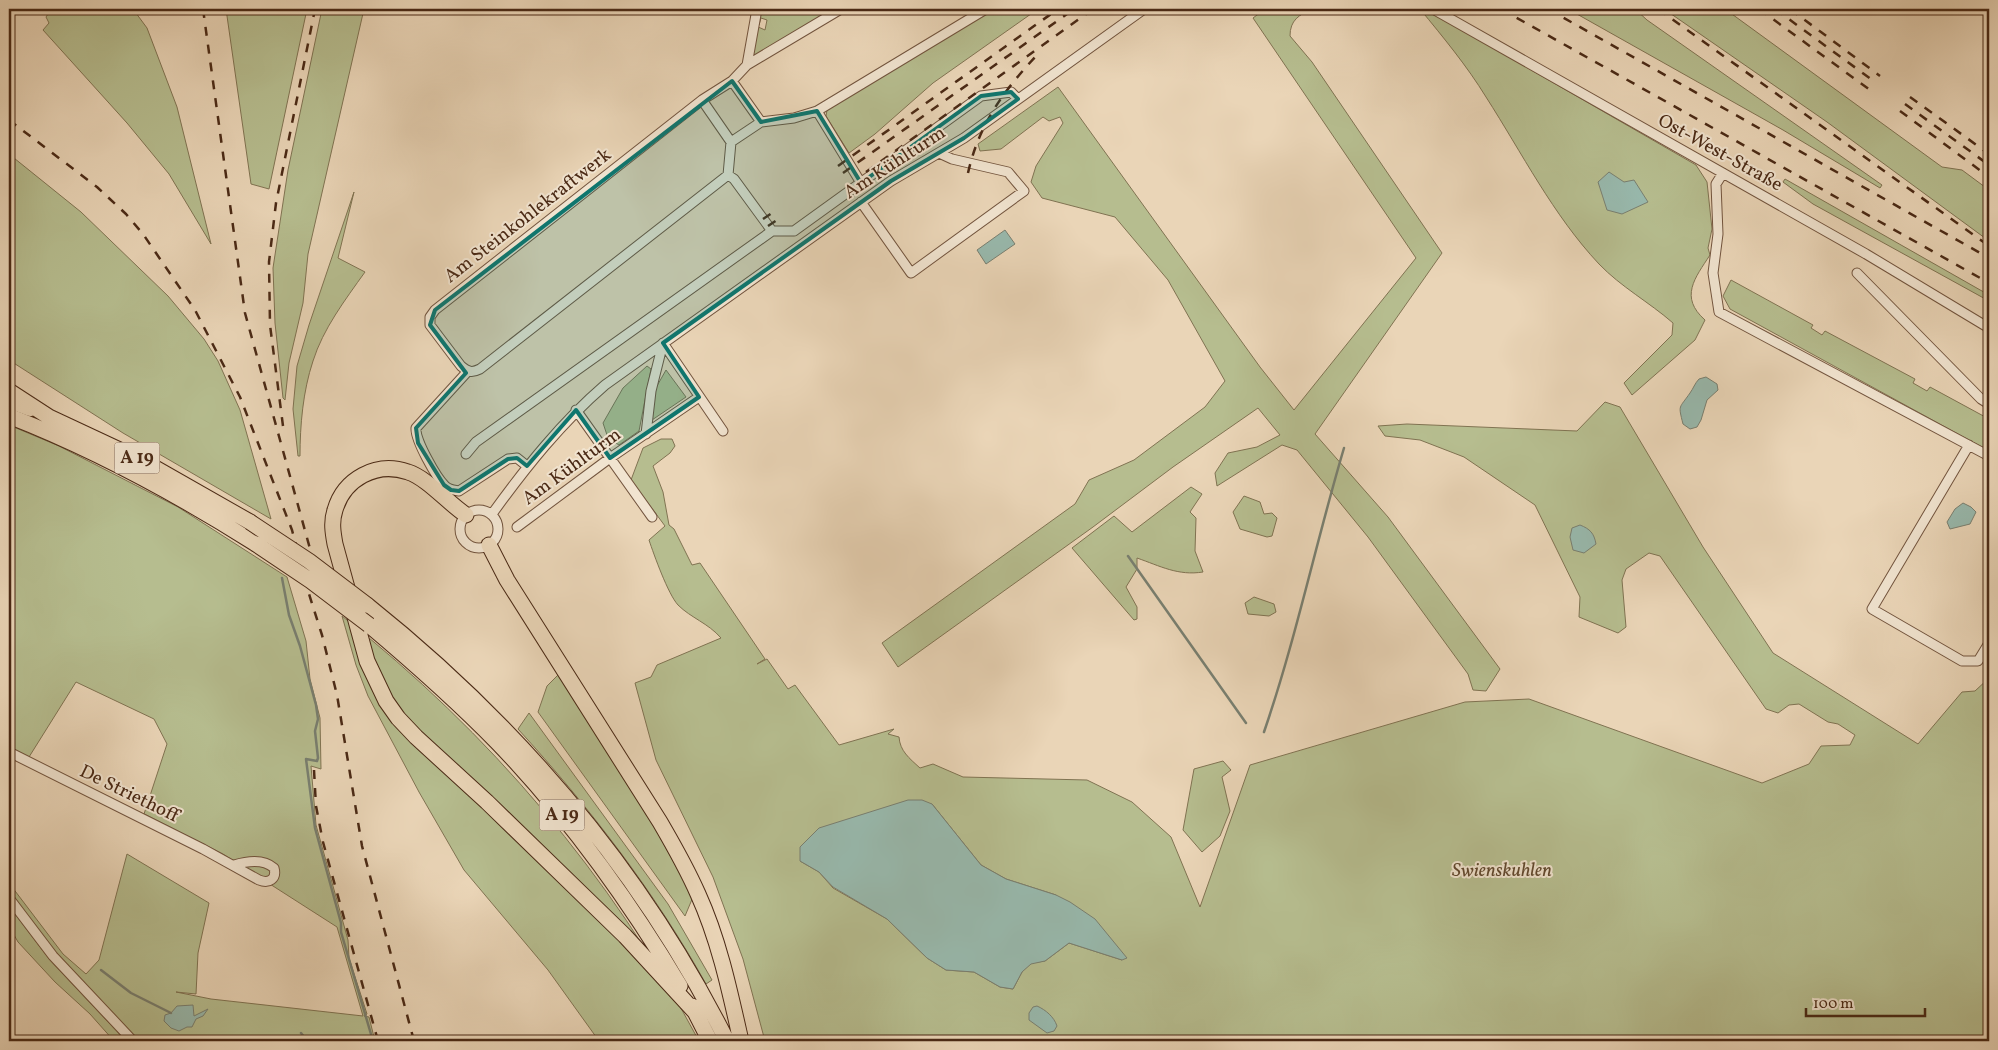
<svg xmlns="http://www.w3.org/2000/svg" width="1998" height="1050" font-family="Vollkorn,serif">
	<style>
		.green { fill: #b6bd8f; stroke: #807352; fill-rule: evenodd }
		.water { fill: #98b9ad; stroke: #797f70 }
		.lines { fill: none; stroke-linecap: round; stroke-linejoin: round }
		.stream { stroke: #797f70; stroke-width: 2.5 }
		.minor-casing { stroke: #72543e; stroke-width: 11 }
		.trunk-casing { stroke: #4a2915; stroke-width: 16 }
		.motorway-casing { stroke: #4a2915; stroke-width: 17 }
		.minor { stroke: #f1e4d0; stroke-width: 9 }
		.trunk { stroke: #ead5b7; stroke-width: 14 }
		.motorway { stroke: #ead5b7; stroke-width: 15 }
		.rail { stroke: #4a2915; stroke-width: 2.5; stroke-dasharray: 9 9; stroke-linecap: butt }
		.motorway-bridge-casing { stroke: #4a2915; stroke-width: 17; stroke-linecap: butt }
		.motorway-bridge { stroke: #ead5b7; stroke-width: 15 }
		.marked { fill: #0f766e; fill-opacity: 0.2; stroke: #0f766e; stroke-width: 4; stroke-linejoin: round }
		.labels { text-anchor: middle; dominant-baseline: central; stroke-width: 4; stroke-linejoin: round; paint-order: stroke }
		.shield { fill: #f1e4d0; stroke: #7c614d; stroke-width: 1 }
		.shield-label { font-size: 18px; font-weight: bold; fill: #4a2915 }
		.street-label { font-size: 19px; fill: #4a2915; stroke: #f1e4d0 }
		.park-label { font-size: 19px; font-style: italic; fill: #60472d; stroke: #f1e4d0 }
	</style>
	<rect width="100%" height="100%" fill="#ead5b7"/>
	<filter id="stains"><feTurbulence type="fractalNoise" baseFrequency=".004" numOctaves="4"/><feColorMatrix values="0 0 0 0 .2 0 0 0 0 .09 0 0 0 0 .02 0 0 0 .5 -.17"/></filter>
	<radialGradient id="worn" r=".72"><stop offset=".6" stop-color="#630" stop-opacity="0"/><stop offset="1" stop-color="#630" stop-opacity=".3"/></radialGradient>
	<path class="green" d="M43,9H133L147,28L177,107L211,244L169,174L127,123L43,30L49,23L46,17L48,14Z
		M226,9H307L269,189L251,184Z
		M322,9H364L308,254L303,303L289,363L285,400L283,398L275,323L273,268L288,170Z
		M760,9H837L756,58L752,56L756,26L765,30L767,20L761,18L759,25L757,24Z
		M994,9H1038L933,83L875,134L849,153L826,116L827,110Z
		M1265,9H1312C1299,15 1290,20 1290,36L1312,62L1442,253L1315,434L1388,517L1500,669L1486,691L1473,690L1468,674L1368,537L1297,450L1282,445L1217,486L1215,473L1228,453L1257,447L1280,435L1258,408L1173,467L1093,527L898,667L882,643L1075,504L1089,480L1134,460L1205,407L1225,381L1168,280L1115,217L1042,198L1031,182L1036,166L1063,123L1060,117L1049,121L1043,117L1001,149L980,151L978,144L1058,87L1260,367L1294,410L1416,258L1253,18Z
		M1420,9L1436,15L1696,165L1707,182L1712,229L1708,248L1710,255C1695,278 1679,297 1705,320L1695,340L1632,395L1624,383L1672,335L1673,323C1649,302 1621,287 1599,264C1553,215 1522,153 1486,97C1467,66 1443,37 1420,9Z
		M1568,9H1635L1647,20L1882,185L1880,188L1783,130Z
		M1664,9H1725L1942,167L1962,170L1989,190V241L1827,122Z
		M9,154L81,212L168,296L204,339L218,361L240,410L271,519L123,433L9,360Z
		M1785,179L1989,295V301L1813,204L1783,182Z
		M354,192L338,258L365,272C345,300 323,329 313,361C303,391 300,425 300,456H298L293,409L297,366L309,325Z
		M1731,280L1813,325L1811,328L1822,335L1825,331L1915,379L1913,383L1927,391L1930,387L1989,419V451L1730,309L1723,296Z
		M647,366L651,369L639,431L619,445L608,438L603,423L623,388Z
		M666,370L686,397L652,420L653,393Z
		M1605,402L1620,407L1703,547L1773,653L1918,744L1962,692L1975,691L1989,678V1041H765L743,959L713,877L656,760L635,683L651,677L657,665L721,638C708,623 691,618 678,605C668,594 654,555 649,540L665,526L631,480L643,448L661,439H672L675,446L670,453L653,466L663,492L669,525L674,529L692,565L700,563L765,659L757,664L767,659L788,689L795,685L839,745L894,729L888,734L899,737C900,751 909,758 920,768L933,764L963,777L1087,780L1132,802L1171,837L1200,907L1250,765L1465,702L1529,699L1762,783L1809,764L1821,746L1850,745L1855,735L1838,724L1828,722L1799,704L1789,705L1778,713L1766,709L1660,556L1649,553L1626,569L1622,580L1626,627L1618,633L1579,617L1580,597L1535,505L1464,457L1420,440L1385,436L1378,426L1407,424L1577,431ZM932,804L981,865L1006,879L1056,895L1122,960L1069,943L1045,961L1031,963L1022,972L1013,989L1000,987L974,972L946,970L927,958L887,919L833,888L819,872L800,861Z
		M9,425L59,446L178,507L287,577L306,641L310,679L320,718L321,769L311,766L316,825L348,940L349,958L367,1014L364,1016L369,1017L375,1041H139L66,965L38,930L9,890V883L63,954L86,974L99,960L127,854L209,903L198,953L196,994L176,992L211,999L363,1016L337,927L223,854L144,814L167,744L154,719L76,682L29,757L9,750Z
		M1191,487L1202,494L1190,512L1196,518L1195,551L1203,572C1178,576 1160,566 1137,558V569L1126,587L1137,607V619L1134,620L1072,548L1114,516L1132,532Z
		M1244,496L1260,502L1264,514L1272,513L1277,518L1272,536L1267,537L1240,529L1233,512Z
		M1254,597L1274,604L1276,612L1269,616L1248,614L1245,603Z
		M342,616C490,733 610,874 699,1041H599L548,970L464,870L419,792L368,696L356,665Z
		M560,673L650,819L693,897L685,916L538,712L547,686Z
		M529,713L668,904L712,980L706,984C654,891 590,808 518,729Z
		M1223,761L1231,770L1222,777L1230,811L1220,836L1202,852L1183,830L1194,769Z
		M9,906L50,960L126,1041H114L90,1014L55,982L18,942L9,926Z"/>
	<path class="water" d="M1609,172L1624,182L1634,180L1648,202L1622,214L1607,210L1598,182Z
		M1005,230L1015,244L986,264L977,250Z
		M1706,377L1717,384L1718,390L1707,400L1701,420L1697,427L1690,429L1683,424C1678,404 1679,409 1690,393C1693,389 1695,383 1699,379Z
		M1963,503L1971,507L1976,512L1970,524L1950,529L1947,522L1955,509Z
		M1580,525C1590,529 1594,533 1596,544L1584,553L1573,550L1570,537L1572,528Z
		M908,800H922L932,804L981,865L1006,879L1056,895L1070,902L1095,919L1127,958L1122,960L1069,943L1045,961L1031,964L1022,972L1013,989L1000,987L974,972L946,970L927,958L887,919L833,887L819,872L800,861V847L819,828Z
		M193,1005L194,1016L208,1009L203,1016L196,1019L192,1027H187L179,1031L171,1028L164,1021L165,1015L171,1013L177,1006Z
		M1037,1006C1046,1010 1054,1017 1057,1026L1054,1031L1047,1033L1029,1020V1013L1033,1007Z"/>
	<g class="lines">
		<path class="stream" d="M1128,556L1246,723
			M282,578L289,615L300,646L316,705L318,719L315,731L318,758L317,761L306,759L315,828L341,923V932L373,1041
			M1264,732C1296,639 1316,542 1344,448
			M101,970L131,993L171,1013
			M301,1033L307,1041"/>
		<defs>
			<path id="minor" d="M1433,9L1866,254L1989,328
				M747,65L841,9
				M702,100L731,142L761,122L732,81
				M817,111L861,183
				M761,122L794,118L817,111L986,9
				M731,142L728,175L480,369C472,373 468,372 461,366L430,325V317L435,310L702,100L732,81L747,65L757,9
				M1723,173L1716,184L1718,234L1713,273L1719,312L1989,456
				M728,175L734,179L772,231
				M861,202L911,273L1024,191L1008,172L952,159L939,153
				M1857,273L1981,399L1989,404
				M663,343L723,431
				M468,371L416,428C415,440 436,477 445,486C449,490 454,490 459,491L508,459L517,458L527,466
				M576,410L652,517
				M646,434L651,391L663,343
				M1969,445L1872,609L1962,661H1978L1989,643
				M466,454L476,442L772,231H794L981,96L1011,92L1018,99
				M460 529a19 19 0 1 1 38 0a19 19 0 1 1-38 0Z
				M492,514C526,467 561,423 605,385L891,181L964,138L1144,9
				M517,527L610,458L699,397
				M9,752L203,849L259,880C269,884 277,879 274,868C264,859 247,861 234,865
				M9,898L53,956L133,1041"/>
			<path id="trunk" d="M9,401L30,409"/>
			<path id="motorway" d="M9,391L49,417L141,460L250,522
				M9,416C96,450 177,494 256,544
				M466,515C448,503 427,478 408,472C376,461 344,479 335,510C331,522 333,533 335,544L367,661L386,701L398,718L416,737L487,802L625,936L696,1013
				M489,545L507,580L660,822C674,846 687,869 698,894C719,940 730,992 741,1041
				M367,605C516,724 641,870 727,1041
				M369,625C414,663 457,701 498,743C568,816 628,899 680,986
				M692,1006L710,1041"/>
		</defs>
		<use href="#minor" class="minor-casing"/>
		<use href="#trunk" class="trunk-casing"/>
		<use href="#motorway" class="motorway-casing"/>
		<use href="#minor" class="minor"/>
		<use href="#trunk" class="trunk"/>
		<use href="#motorway" class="motorway"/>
		<path class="rail" d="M203,9L245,313L320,585
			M1501,9L1989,283
			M1548,9L1989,258
			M1658,9L1989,246
			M1759,9L1870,90
			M1775,9L1875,82
			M1790,9L1880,76
			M1910,97L1989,154
			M1905,104L1989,165
			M1900,111L1989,177
			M9,120L97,187L126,214L143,234L195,310L240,397L292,530L309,594L322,635L337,695L362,846L414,1041
			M838,166L1058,9
			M866,172L1093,9
			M843,173L1074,9
			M968,173C979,124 1003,92 1036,56
			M763,219L772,213
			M768,226L777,220
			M283,426L270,325L269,262L276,203L315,9
			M314,770L316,806L323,842L378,1041"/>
		<defs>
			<path id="motorway-bridge" d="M250,522L309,561L367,605
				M256,544L311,581L369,625"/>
		</defs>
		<use href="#motorway-bridge" class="motorway-bridge-casing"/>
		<use href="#motorway-bridge" class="motorway-bridge"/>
	</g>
	<path class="marked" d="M732,81L761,122L817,111L861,183L981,96L1011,92L1018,99L964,138L891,181L663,343L699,397L610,458L576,410L527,466L517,458L508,459L459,491L451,490L444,485L418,443L416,428L466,373L430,325L435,310Z"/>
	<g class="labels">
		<g class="shield">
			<rect x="114.5" y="442.5" width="45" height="31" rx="4"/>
			<rect x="539.5" y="799.5" width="45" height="31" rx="4"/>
		</g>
		<g class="shield-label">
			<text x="137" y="458">A 19</text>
			<text x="562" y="815">A 19</text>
		</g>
		<g class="street-label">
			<text transform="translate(1720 153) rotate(29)">Ost-West-Straße</text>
			<text transform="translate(895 163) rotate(-33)">Am Kühlturm</text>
			<text transform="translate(528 216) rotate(-38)">Am Steinkohlekraftwerk</text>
			<text transform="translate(572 467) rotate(-36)">Am Kühlturm</text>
			<text transform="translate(129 794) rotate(26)">De Striethoff</text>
		</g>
		<g class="park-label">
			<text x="1502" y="871">Swienskuhlen</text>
		</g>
	</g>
	<rect width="1998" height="1050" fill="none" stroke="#ead5b7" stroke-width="30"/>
	<rect x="10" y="10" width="1978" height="1030" fill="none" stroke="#4a2915" stroke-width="2.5"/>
	<rect x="15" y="15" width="1968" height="1020" fill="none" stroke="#4a2915"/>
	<path d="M1806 1008v8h119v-8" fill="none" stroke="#4a2915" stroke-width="2.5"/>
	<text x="1813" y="1008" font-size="15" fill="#4a2915" stroke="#f1e4d0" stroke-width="4" paint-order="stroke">100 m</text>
	<rect width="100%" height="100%" filter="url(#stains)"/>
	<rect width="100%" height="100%" fill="url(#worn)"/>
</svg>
